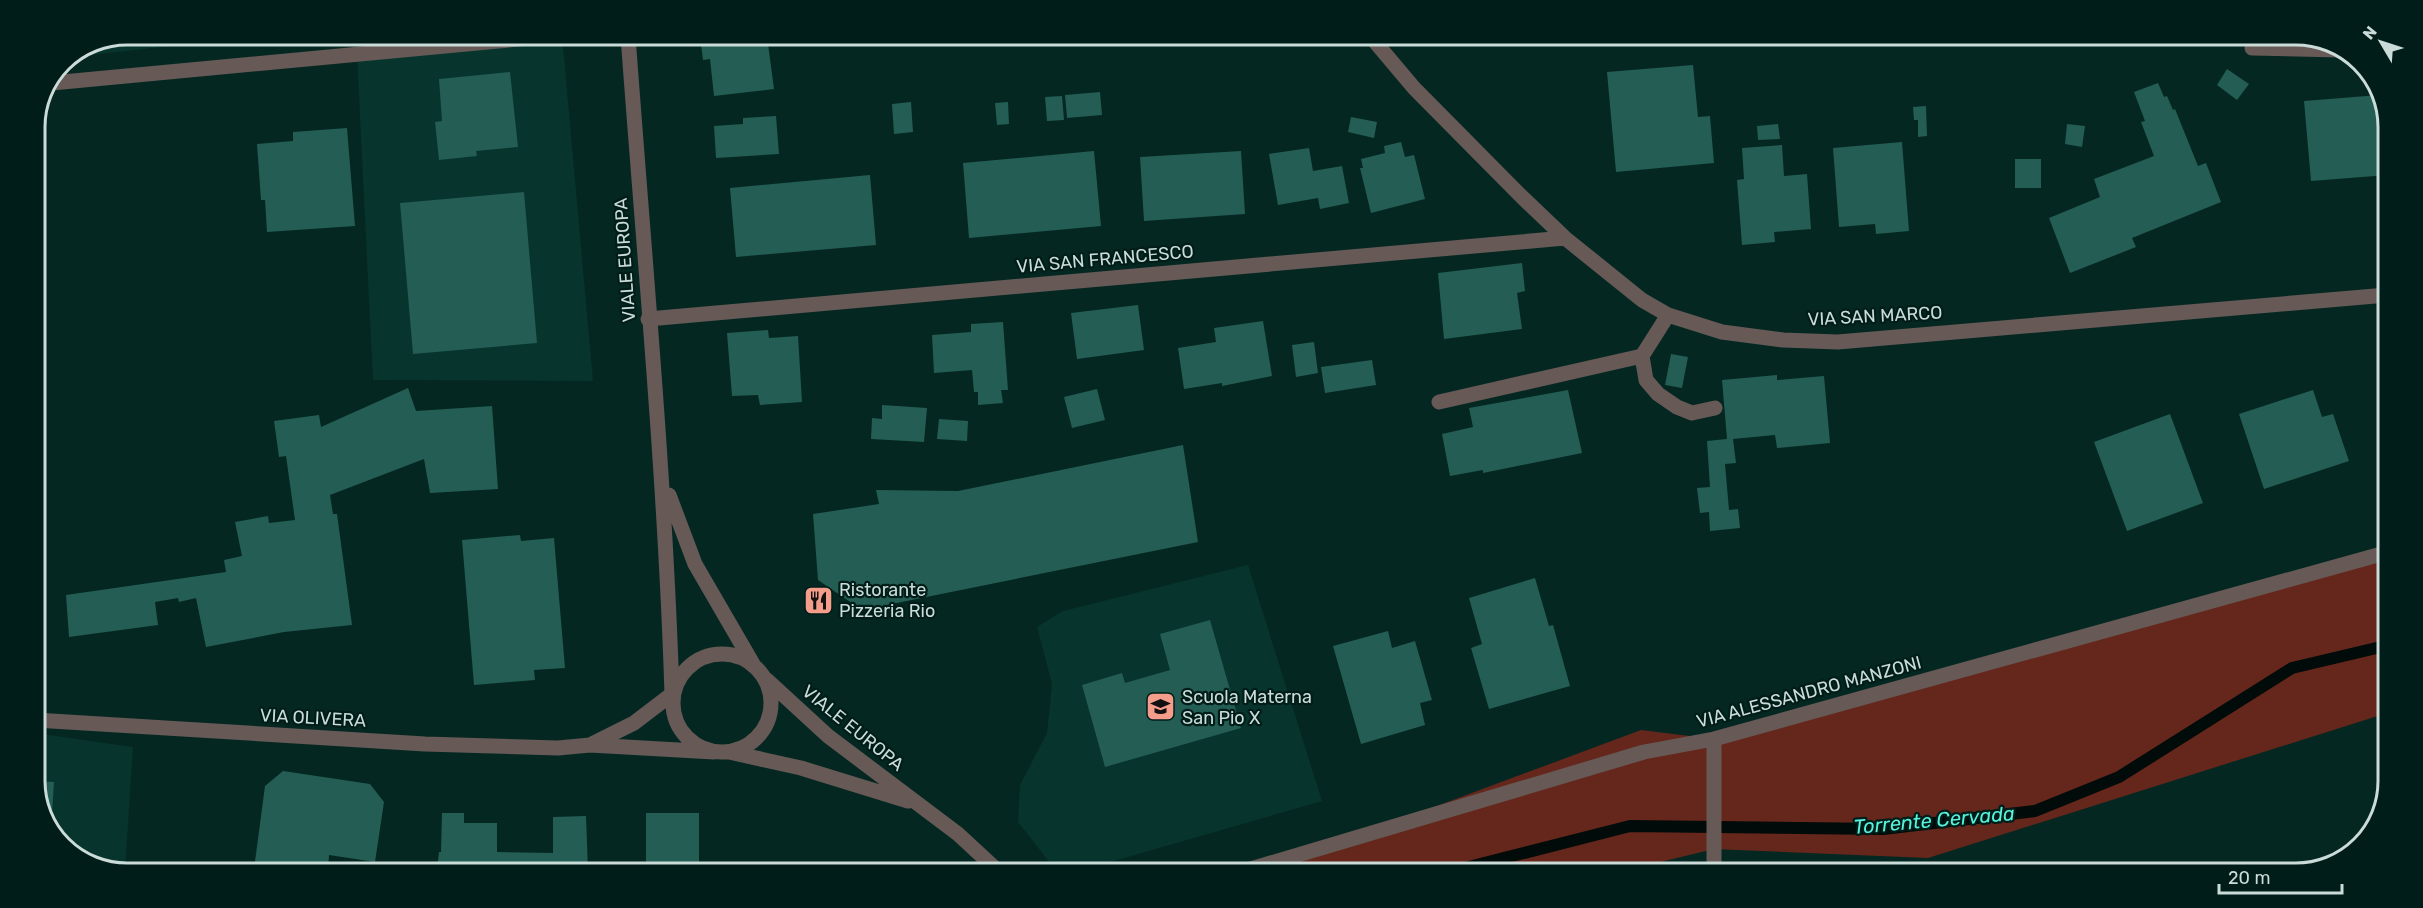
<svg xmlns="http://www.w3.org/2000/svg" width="2423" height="908" font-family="Rubik,sans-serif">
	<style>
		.built { fill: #08342e }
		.green { fill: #65271b }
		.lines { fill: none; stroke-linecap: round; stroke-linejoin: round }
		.stream { stroke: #010b09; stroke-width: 12 }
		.building { fill: #235d54 }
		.minor { stroke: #665956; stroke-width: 15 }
		.labels { text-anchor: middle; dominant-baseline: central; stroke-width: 4.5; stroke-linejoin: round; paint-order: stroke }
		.street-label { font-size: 18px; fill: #cadbd8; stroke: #001d19 }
		.poi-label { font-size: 18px; fill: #cadbd8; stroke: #001d19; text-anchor: start }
		.water-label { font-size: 20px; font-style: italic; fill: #58f3dc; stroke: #001d19 }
		.rim { fill: none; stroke: #cadbd8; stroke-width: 3 }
	</style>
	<rect width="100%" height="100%" fill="#052722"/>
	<path class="built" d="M127,35H273L71,57Z
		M356,35H562L593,381L373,380Z
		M1248,565L1322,801L1086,869L1054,868L1018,822L1020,785L1047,733L1052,684L1037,627L1063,611Z
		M35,733L133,747L125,869L97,868L53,837L35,788Z"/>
	<path class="green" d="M2385,553L2384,714L1928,858L1714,849L1619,872L1244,871L1335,844L1641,730L1714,739Z"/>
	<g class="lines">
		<path class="stream" d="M1449,872L1630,826L1883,829L2035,811L2119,777L2292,668L2385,646"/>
	</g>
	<path class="building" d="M700,36H767L774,89L714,96L710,59L703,60Z
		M1693,65L1698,117L1710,116L1714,163L1616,172L1607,72Z
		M2227,69L2249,84L2237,100L2217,85Z
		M510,72L518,147L476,151L477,156L439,160L435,122L442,121L439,79Z
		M2158,83L2164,97L2167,96L2173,110L2175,109L2198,166L2206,163L2221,202L2132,238L2136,247L2070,273L2049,218L2100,197L2094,179L2154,156L2141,122L2145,121L2134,92Z
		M1100,92L1102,115L1067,118L1065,95Z
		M2379,95L2388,120V175L2311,181L2304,101Z
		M1062,96L1064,120L1047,121L1045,97Z
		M911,102L913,132L894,134L892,104Z
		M1008,102L1009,124L997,125L995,103Z
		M1926,106L1927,136L1918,137V120H1914L1913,107Z
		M776,116L779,154L716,158L714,126L743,124V118Z
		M1351,117L1377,122L1374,138L1348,132Z
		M1778,124L1780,139L1758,140L1757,126Z
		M2067,124L2085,126L2082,147L2065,144Z
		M347,128L355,226L267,232L265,200H261L257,144L293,141V132Z
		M1401,142L1405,157L1414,155L1425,199L1371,213L1360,168H1363L1361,159L1385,153L1384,146Z
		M1902,142L1909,231L1876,234L1875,224L1839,227L1833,148Z
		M1782,145L1784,176L1807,174L1811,229L1774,232L1775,242L1742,245L1737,180L1744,179L1742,148Z
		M1309,148L1313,171L1342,166L1349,203L1320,209L1318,198L1278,205L1269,154Z
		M1094,151L1101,226L969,238L963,163Z
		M1241,151L1245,214L1144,221L1140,157Z
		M2015,159H2041V188H2015Z
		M870,175L876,245L736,257L730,188Z
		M524,192L537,343L413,354L400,203Z
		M1522,263L1525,291L1517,293L1522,329L1444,339L1438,273Z
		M1138,305L1144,350L1077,359L1071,313Z
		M1263,321L1272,376L1222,386V383L1184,389L1178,348L1216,342L1214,328Z
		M1003,322L1008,390H1001L1003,403L978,405V392H974L972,370L934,373L932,335L971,332V324Z
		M768,330L769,338L798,336L802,402L760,405L758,395L732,396L727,333Z
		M1314,342L1318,373L1296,377L1292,345Z
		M1671,354L1688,357L1682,388L1665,385Z
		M1372,360L1376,385L1325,393L1321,367Z
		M1777,375V380L1824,376L1830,443L1777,448L1775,435L1733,439L1736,463L1725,464L1729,510L1738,509L1740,528L1710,531L1709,512L1700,513L1697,488L1710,487L1707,441L1727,439L1722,380Z
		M408,388L416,411L492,406L498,489L430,493L424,459L330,495L333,514H337L352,625L284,632L206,647L196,598L179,602L178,598L155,602L158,625L69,637L66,595L226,572L224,560L242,556L235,522L268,516L269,523L295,520L286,456L279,457L274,421L319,415L321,427Z
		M1097,389L1105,420L1072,428L1064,397Z
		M1568,390L1582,453L1483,473V470L1450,476L1442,434L1473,427L1469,408Z
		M2313,390L2322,417L2333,414L2349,461L2264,489L2239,414Z
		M882,405L927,408L924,442L871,439L872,418L882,419Z
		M2170,414L2203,503L2127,531L2094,442Z
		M939,419L968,421L967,441L937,439Z
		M1183,445L1198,542L862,610L818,580L813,514L879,504L876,490L958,491Z
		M520,535L521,541L554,538L565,668L534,670L535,680L474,685L462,540Z
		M1535,578L1549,626L1553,625L1570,686L1489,709L1471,648L1482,644L1469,598Z
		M1210,620L1241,728L1105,767L1082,685L1122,673L1125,683L1170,670L1160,634Z
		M1388,631L1392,648L1415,641L1432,700L1420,703L1425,725L1361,744L1333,646Z
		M283,771L370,784L384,802L375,862L329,855L328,869H254L265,786Z
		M35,781L54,782L51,831L35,788Z
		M442,813H464V823H497V852L553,853V817L586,816L588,870L437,869L439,852H441Z
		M646,813H699V870H646Z"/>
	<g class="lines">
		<path class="minor" d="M628,36C644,255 665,474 672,694
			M1371,37L1414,88L1522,197L1565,238L1642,300L1668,315L1722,332L1783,340L1838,342L2387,295
			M2252,48L2341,50
			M52,83L562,35
			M1668,315L1642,356L1646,380L1658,394L1677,407L1692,413L1715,408
			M648,319L1565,238
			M1439,402L1642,356
			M669,495L695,564L753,664
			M673 703a49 49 0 1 1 98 0a49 49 0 1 1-98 0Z
			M767,680L828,736L958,834L998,871
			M35,720L425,744L558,748L590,745L714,752
			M1714,739V872
			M592,744L634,723L672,694
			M729,752L801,768L908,801
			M1244,871L1644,752L1714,739L2385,553"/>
	</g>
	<defs>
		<symbol id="restaurant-square" viewBox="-11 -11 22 22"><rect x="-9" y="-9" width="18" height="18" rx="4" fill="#f49d8b" stroke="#001d19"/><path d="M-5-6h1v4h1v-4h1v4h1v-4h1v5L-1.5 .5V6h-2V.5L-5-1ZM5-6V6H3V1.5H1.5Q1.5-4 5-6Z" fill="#111"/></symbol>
		<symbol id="school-square" viewBox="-11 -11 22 22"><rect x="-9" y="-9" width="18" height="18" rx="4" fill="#f49d8b" stroke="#001d19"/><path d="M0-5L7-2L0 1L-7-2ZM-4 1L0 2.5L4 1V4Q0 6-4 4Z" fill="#111"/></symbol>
	</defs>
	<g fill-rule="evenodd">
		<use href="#restaurant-square" x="802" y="584" width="33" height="33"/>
		<use href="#school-square" x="1144" y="690" width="33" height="33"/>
	</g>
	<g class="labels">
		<g class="street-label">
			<text transform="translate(1105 259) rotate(-5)">VIA SAN FRANCESCO</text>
			<text transform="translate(625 260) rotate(-94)">VIALE EUROPA</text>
			<text transform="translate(1875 316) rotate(-3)">VIA SAN MARCO</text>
			<text transform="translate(1809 692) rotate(-15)">VIA ALESSANDRO MANZONI</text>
			<text transform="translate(313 718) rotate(3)">VIA OLIVERA</text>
			<text transform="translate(853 728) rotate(39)">VIALE EUROPA</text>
		</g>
		<g class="poi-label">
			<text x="839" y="590">Ristorante<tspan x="839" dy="21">Pizzeria Rio</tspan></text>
			<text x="1182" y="697">Scuola Materna<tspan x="1182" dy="21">San Pio X</tspan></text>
		</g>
		<g class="water-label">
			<text transform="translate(1934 820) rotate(-5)">Torrente Cervada</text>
		</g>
	</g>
	<path d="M0 0H2423V908H0ZM127 45H2296A82 82 0 0 1 2378 127V781A82 82 0 0 1 2296 863H127A82 82 0 0 1 45 781V127A82 82 0 0 1 127 45Z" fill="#001d19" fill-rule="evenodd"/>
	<path class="rim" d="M127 45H2296A82 82 0 0 1 2378 127V781A82 82 0 0 1 2296 863H127A82 82 0 0 1 45 781V127A82 82 0 0 1 127 45Z"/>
	<g transform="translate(2381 42) rotate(309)" stroke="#001d19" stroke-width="4.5" paint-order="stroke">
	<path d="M0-4.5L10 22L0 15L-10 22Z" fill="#cadbd8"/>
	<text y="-9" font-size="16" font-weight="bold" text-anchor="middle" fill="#cadbd8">N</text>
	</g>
	<path d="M2219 884v9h123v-9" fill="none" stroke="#cadbd8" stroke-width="3"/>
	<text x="2228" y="884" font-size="18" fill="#cadbd8" stroke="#001d19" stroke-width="4.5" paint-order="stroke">20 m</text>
</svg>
